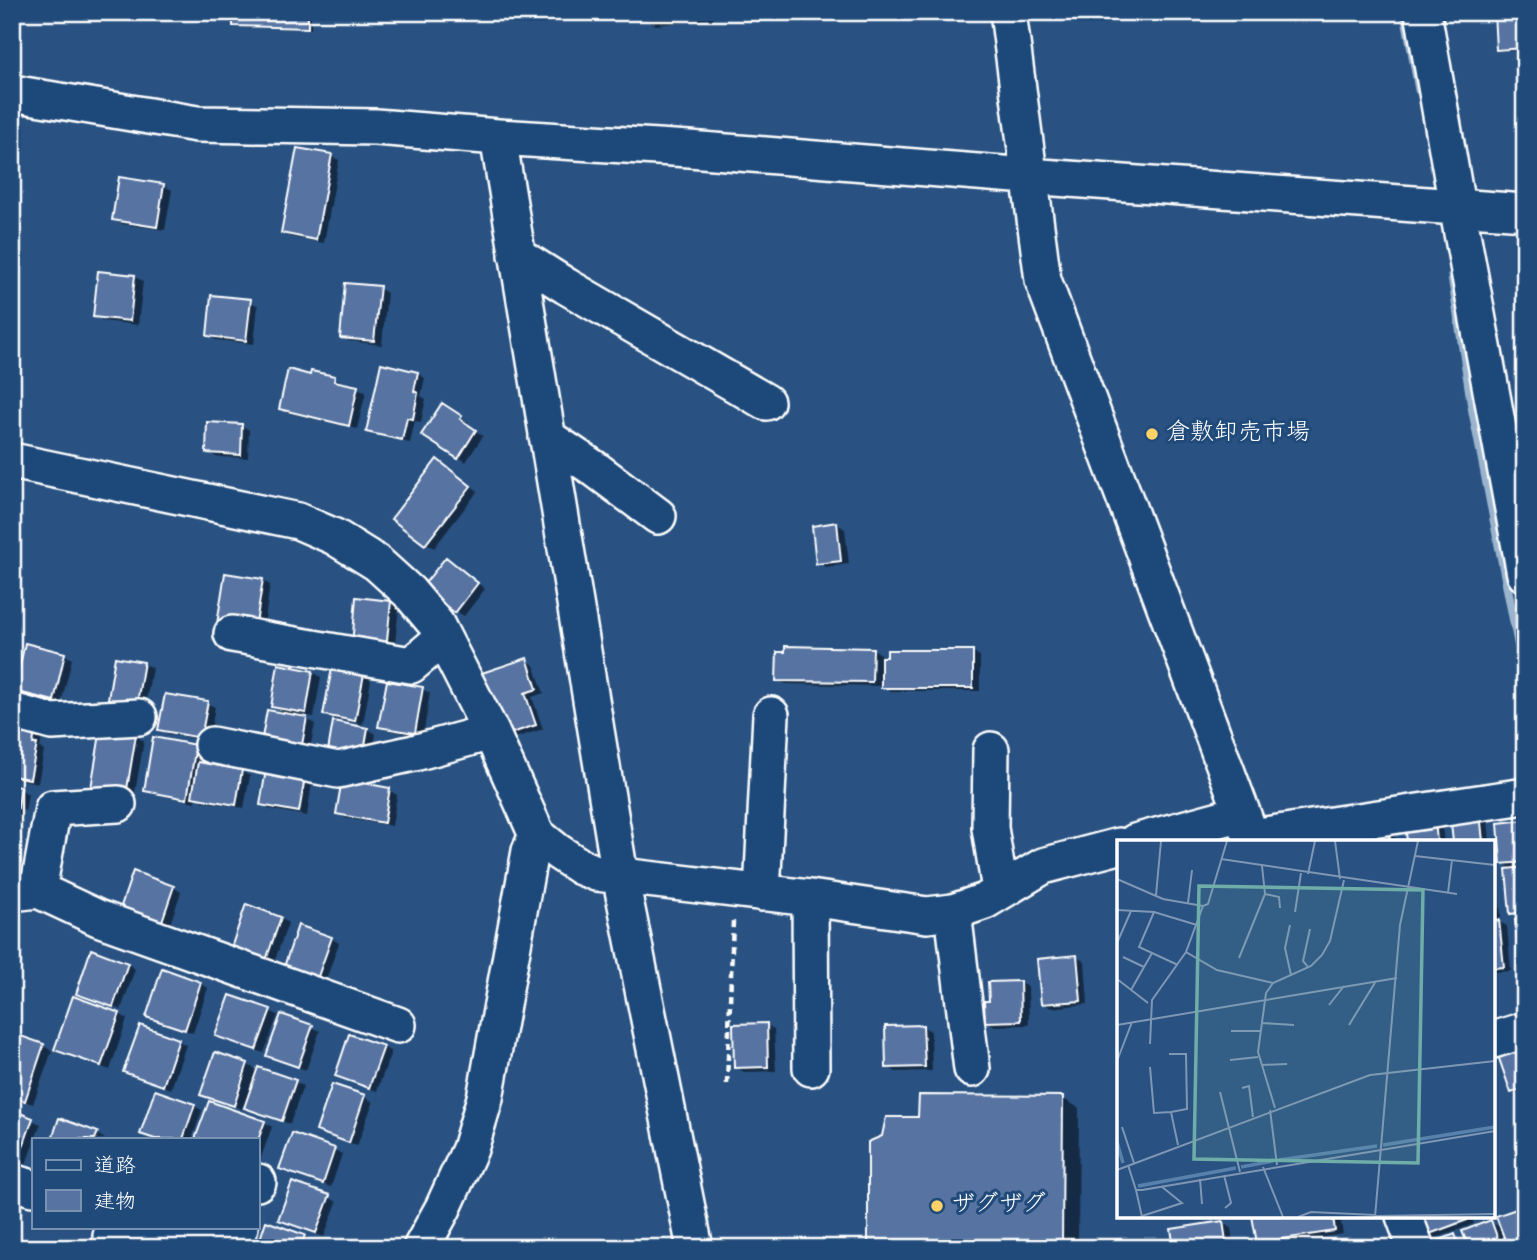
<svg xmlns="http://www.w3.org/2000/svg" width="1537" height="1260" font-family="Dekko,'Klee One',sans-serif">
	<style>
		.shadow { fill: #0007 }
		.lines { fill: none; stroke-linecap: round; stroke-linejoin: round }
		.stream { stroke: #9bb4cd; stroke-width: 9 }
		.building { fill: #5673a2; stroke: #fff; stroke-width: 2 }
		.minor-casing { stroke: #fff; stroke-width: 40 }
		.path { stroke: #fff; stroke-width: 4.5; stroke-dasharray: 7 5; stroke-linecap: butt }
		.minor { stroke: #1f4a7a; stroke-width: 35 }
		.poi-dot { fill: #ffd166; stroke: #1f4a7a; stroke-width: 2.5 }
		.labels { text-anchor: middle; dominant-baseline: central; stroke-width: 6; stroke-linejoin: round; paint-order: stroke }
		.poi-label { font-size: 24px; fill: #fff; stroke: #1f4a7a; text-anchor: start }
		.inset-river { fill: none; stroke: #5882ab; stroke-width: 3.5 }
		.inset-road { fill: none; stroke: #7f97b4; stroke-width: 2 }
		.view { fill: #6fada8; fill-opacity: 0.15; stroke: #6fada8; stroke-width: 3.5 }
		.inset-edge { fill: none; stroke: #fff; stroke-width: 3.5 }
	</style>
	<rect width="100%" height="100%" fill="#295282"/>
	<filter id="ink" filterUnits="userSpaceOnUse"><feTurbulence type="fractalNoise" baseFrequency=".0143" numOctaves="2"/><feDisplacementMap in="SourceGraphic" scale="14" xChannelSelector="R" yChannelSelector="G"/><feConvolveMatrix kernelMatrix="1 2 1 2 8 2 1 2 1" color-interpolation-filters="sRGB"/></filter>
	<g filter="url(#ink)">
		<path class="shadow" d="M235,12H311V29L238,27L234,25Z
			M639,12H765L656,25L639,15Z
			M1525,12V50L1501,51L1498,49Z
			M331,156L339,160L324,243L291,237L283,233Z
			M164,186L172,190L165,230L122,224L114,219Z
			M135,277L143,281L138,325L103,321L95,316Z
			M379,288L387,293L382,345L349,341L341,337Z
			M250,301L258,306L254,344L216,340L208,335Z
			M417,373L425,378L421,396L426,399L421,422L415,421L410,443L376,435L368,431Z
			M311,377L334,378L342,382V384L358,388L366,392L357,429L288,413L281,408Z
			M442,406L468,422L467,425L483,436L466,462L459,457Z
			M241,425L249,430L248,458L216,457L208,452Z
			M438,461L478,491L434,548L426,543Z
			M837,524L845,529L849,564L826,567L818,563Z
			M454,564L485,589L464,616L456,611Z
			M226,575L263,581L270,585L263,633Z
			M391,603L399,607L394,653L361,650Z
			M873,649L881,654L880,659L972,652L980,656V691H891L883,686L786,684L778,680L787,654Z
			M64,654L72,659L61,704L24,695L16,690Z
			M116,659L144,664L152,668L145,707L118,702L110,698Z
			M526,660L534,665L544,693L532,697L543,729L512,739L504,735Z
			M313,672L321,677L314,717L299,715L315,724L308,759L288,715L272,706Z
			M363,675L371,680L363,724L333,719L325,714Z
			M422,689L430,693L423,737L388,730L380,726Z
			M207,703L215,707L209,741L168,734L160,729Z
			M335,723L368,729L376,734L370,766Z
			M12,729L34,733L42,738L40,748L44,751L38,783L12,778Z
			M136,736L144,741L134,798L93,787Z
			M196,747L204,751L202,764L242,772L250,776L244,808L202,801L196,797L195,802L154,794L146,790Z
			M304,779L312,783L307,816L269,809L261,804Z
			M12,788L20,789L28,794L25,811L22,810L19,832L12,831Z
			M389,790L397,795L392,826L345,818L338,813Z
			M1452,816L1488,818L1490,842H1455Z
			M1525,822V965L1521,962L1524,920L1512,912L1514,870L1503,863Z
			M1407,823L1442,826L1444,842H1409Z
			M1389,834L1401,842H1310Z
			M1493,872L1497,874L1501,918L1494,919L1507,926L1511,971L1493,972Z
			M173,887L181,892L167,933L128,919Z
			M281,918L288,923L273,966L240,954Z
			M331,938L339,943L324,985L293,974Z
			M92,951L128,964L135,969L121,1010L86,998L78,993Z
			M1077,957L1085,962L1088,1004L1051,1008L1043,1003Z
			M163,970L201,984L208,988L193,1033L156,1020L148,1016Z
			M1020,983L1028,987L1029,1025L995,1026L987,1021L991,1002Z
			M270,1011L278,1015L264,1053L225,1040L218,1035Z
			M120,1014L127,1019L110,1070L64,1053L56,1049Z
			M766,1025L774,1029L776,1071L744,1072L736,1067Z
			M312,1027L320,1031L306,1070L276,1060L268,1055Z
			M923,1027L931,1031L932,1071L896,1072L888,1067Z
			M13,1035L44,1046L52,1051L33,1104L12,1097Z
			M1525,1039V1095L1520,1096L1512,1092Z
			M178,1041L186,1045L171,1089L133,1075Z
			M383,1047L391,1052L377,1091L345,1080L337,1075Z
			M216,1054L248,1065L259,1071L295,1082L303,1086L290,1124L254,1112L243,1105L242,1109L210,1098L203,1094Z
			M333,1086L365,1097L373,1102L357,1146L326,1135L318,1131Z
			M1062,1098L1079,1108L1078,1248H869L920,1119Z
			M210,1103L264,1122L272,1127L258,1166L257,1139H197Z
			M194,1106L202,1110L192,1139H154L142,1133Z
			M12,1112L41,1124L35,1139H33V1145L25,1167L12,1163Z
			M60,1120L97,1134L105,1139H54Z
			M293,1135L335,1150L342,1154L331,1187L289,1173L281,1168Z
			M329,1197L337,1202L324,1237L288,1224L280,1219Z
			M1254,1216H1340L1343,1234L1267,1247L1258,1242Z
			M1419,1216H1471L1474,1224L1434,1239L1426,1234Z
			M1491,1222L1503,1229L1525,1248H1470Z
			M1223,1223L1231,1228L1234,1248H1175Z
			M304,1236L312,1241L310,1248H259Z
			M1455,1236L1463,1240L1465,1248H1430Z"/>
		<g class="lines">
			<path class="stream" d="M1405,12L1419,90
				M1452,276L1472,407L1522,663L1525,696"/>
		</g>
		<path class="building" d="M233,12H308V28L233,26Z
			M637,12H672L638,16Z
			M1494,12H1525V48L1496,50Z
			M297,148L332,154L316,240L281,233Z
			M119,177L164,184L157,227L112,220Z
			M98,271L135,275L130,321L93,317Z
			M345,283L380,286L374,341L340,338Z
			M211,295L251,299L246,341L207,336Z
			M381,363L418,372L414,391L418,393L413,419L407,418L402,440L366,432Z
			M288,369L310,375L311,371L335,376L334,381L358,386L349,426L279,409Z
			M442,403L462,416L460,419L476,430L458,459L421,435Z
			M207,422L242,424L241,455L206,453Z
			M437,459L471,486L425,545L391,519Z
			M837,522L841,561L816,564L812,526Z
			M446,557L478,583L455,613L422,587Z
			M225,573L263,579L255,630L217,624Z
			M356,597L391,601L386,650L352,646Z
			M25,643L65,653L54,701L14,691Z
			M785,646L873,648L872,682L776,681L777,652H785Z
			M887,650H973V688H881V657H887Z
			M115,657L144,662L137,703L108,699Z
			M527,658L537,689L525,693L536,725L503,736L482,673Z
			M278,664L313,671L306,713L271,707Z
			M332,668L364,674L355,721L323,715Z
			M387,681L423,687L415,733L378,727Z
			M165,694L208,701L201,738L158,730Z
			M267,710L307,717L300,756L260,749Z
			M333,721L368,728L362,763L327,757Z
			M12,727L35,731L33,744H37L30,779L12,776Z
			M101,728L136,735L126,795L91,788Z
			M153,737L196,745L187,799L144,791Z
			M198,762L242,770L236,805L192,797Z
			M266,770L305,777L299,812L260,805Z
			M342,779L390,788L384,823L336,814Z
			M12,786L21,787L18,808L14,807L12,822Z
			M1480,812L1483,842H1453L1450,815Z
			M1435,819L1437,842H1407L1405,822Z
			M1525,820V862L1501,864L1498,823Z
			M1389,833L1390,842H1291Z
			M1525,867V912L1510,914L1506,869Z
			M133,871L174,886L159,930L118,915Z
			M246,904L281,917L265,963L230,951Z
			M1525,918V963H1519L1515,919Z
			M1499,920L1504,967L1493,968V921Z
			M298,925L332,937L316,982L283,970Z
			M91,949L128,963L113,1007L76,994Z
			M1077,955L1081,1001L1041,1004L1037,959Z
			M162,968L201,982L185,1030L146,1017Z
			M1020,981L1021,1021L985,1022L984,1001H989L988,982Z
			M230,995L271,1009L256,1050L215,1036Z
			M73,996L120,1013L101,1066L54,1050Z
			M281,1014L313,1025L298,1067L266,1056Z
			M767,1023L768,1067L734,1068L733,1024Z
			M140,1025L179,1039L163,1086L123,1072Z
			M923,1025L925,1067L886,1068L885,1026Z
			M12,1033L44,1044L25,1101L12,1097Z
			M349,1034L384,1046L369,1088L335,1076Z
			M1525,1037V1088L1511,1093L1495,1047Z
			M215,1052L248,1063L234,1106L200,1095Z
			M258,1067L296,1080L282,1121L244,1108Z
			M332,1084L365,1095L349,1143L316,1131Z
			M155,1090L195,1104L183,1139H155L140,1134Z
			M919,1095L1063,1096L1062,1248H868V1142L882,1136L886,1117H918Z
			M209,1101L265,1121L257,1143V1139H195Z
			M12,1110L33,1118L17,1164L12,1162Z
			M59,1118L98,1132L95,1139H52Z
			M292,1133L335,1148L323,1184L279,1169Z
			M292,1182L330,1195L316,1233L278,1220Z
			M1525,1206V1248H1508L1496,1216Z
			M1252,1216H1333L1335,1231L1257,1243Z
			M1417,1216H1466L1467,1220L1424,1236Z
			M1491,1220L1501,1248H1469L1462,1231Z
			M266,1221L305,1235L300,1248H257Z
			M1223,1221L1227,1248H1174L1171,1229Z
			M1455,1234L1460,1248H1428L1427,1245Z
			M12,1242H41V1248H12Z"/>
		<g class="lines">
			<defs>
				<path id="minor" d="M1008,12L1043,280L1253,842
					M1423,12L1457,206L1525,574
					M12,93L197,124L376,127L498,137L689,149L1028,176L1525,212
					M498,137L620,875L695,1248
					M517,255L566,286L766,402
					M547,437L595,469L658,516
					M12,461L298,521L335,537L377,563L409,592L436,624L491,732L537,835L558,852L581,867L596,873L810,898L927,915L953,912L985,901L1043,866L1119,846
					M232,634L411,665L443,638
					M12,711L52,722L139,717
					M212,745L338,770L414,753L491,732
					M991,750L990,828L1000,890
					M1252,837L1525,796
					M1135,842L1242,813
					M38,890L53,808L118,804
					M12,893L38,890L98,918L398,1025
					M762,893L771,715
					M810,898L811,1068
					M953,912L972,1069
					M1493,1040L1525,1030
					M12,1182L33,1188
					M257,1183L258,1182
					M1404,1216L1416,1248
					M161,1227L218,1246L234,1244L240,1227
					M111,1236L155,1248
					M421,1248L443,1208L470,1149L485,1098L530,851L537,835"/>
			</defs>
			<use href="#minor" class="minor-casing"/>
			<path class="path" d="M727,1084L733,921"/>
			<use href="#minor" class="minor"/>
		</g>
	</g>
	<g class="poi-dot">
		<circle cx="1152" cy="434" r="7"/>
		<circle cx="937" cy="1206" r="7"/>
	</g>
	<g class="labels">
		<g class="poi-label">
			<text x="1166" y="434">倉敷卸売市場</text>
			<text x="951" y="1206">ザグザグ</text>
		</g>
	</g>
	<g transform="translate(1117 840)">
		<rect width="378" height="378" fill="#295282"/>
		<path class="inset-river" d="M0,302L6,323M266,305L378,287M162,320L260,306M124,327L156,321M21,346L119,328"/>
		<path class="inset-road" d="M110,1L91,64L86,66L69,112L100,130L156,143M218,1L223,39M298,16L378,25M104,19L340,54M191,34L198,1M0,39L46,59L86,66M331,53L335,20M148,54L162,57L163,68M39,55L44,1M71,63L75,30M0,70L37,72L80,85M37,72L22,107L61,125M178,72L184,33M173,85L168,108L174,135M0,103L14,71M6,117L27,127M122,118L148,54L145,26M191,127L186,121L193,89M0,139L31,163M14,150L35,113M212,165L227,146M145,183L177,185M0,185L280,138M232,185L259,141M114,191H144M33,204L35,160L69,112M52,214H69L70,269L54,272M113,220L141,217M0,221L15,182M145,225L170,224M33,227L37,273L54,272L61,305M125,248L132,246L136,277M103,252L123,332M158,268L141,212L149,153L156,143L194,126L205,115L213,101L227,40M153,270L160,325M5,287L17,323M11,325L19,350H25L378,291M146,327L166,377M0,330L253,235L378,221M107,335L114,363L108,368M83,339L85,364M19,350L25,377M25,376L65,363L44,346M258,376L378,374M181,377L194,372L258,375M258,377L283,85L301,1"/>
		<path class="view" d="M82,46L306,50L301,323L77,319Z"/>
		<rect width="378" height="378" class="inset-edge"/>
	</g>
	<rect width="1537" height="1260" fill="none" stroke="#1f4a7a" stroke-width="42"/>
	<rect x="21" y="21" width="1495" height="1218" fill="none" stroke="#fff" stroke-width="2.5" filter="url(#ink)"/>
	<rect x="32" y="1138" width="228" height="91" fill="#1f4a7a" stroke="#7992af" stroke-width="2"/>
	<rect x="46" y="1160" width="35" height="10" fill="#1f4a7a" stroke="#7992af" stroke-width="2"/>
	<text x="94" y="1172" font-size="21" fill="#ffffff">道路</text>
	<rect x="46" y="1190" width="35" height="21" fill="#5673a2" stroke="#7992af" stroke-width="2"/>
	<text x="94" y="1208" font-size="21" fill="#ffffff">建物</text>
</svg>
